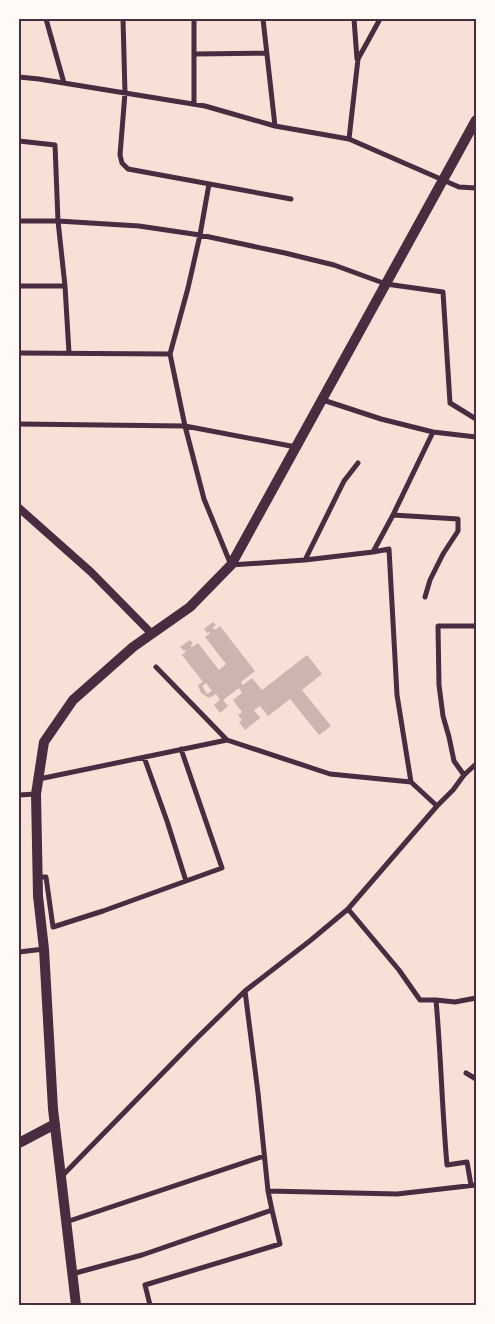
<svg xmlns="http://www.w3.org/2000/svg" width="495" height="1324" font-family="Ubuntu,sans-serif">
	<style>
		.building { fill: #ccb4b1; fill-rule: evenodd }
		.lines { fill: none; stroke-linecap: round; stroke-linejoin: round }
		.minor { stroke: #4a2c40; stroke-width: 5 }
		.tertiary { stroke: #4a2c40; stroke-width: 8 }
		.trunk { stroke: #4a2c40; stroke-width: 10 }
		.neatline { fill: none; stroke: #4a2c40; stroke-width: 2 }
	</style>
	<rect width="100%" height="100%" fill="#f7e1d7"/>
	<path class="building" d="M213,622L216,625L213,627L215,630L220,626L255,671L241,682L243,685L252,678L262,690L307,655L322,674L302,690L331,726L319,735L290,699L268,716L260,706L254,710L260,718L245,730L239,722L242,720L238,715L242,712L233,700L242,693L239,688L223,700L228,706L220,713L214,705L220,700L216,694L209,698L201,693L198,685L203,682L182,655L186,651L185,650L184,651L180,647L190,640L193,644L190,646L192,647L198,643L219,670L226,664L205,637L210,633L209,632L207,633L204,629ZM206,683L212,691L207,694L202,686Z"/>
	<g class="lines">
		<path class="minor" d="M46,19L64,83
			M123,19L125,93L120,155L122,163L128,169L291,199
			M194,19V104
			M263,19L275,126
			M354,19L357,59
			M380,19L358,59L349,139L459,187L476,188
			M194,54L267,53
			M19,77L39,79L205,106L275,126L349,139
			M19,141L55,145L58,221L65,286L69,353
			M19,221H58L139,226L200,235L285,253L334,265L386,284L443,292L450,403L476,419
			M19,286H65
			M19,353L170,354L185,426L204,499L231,565L305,560
			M170,354L188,288L200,235L209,184
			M323,400L381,419L433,432L476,437
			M19,424L185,426L296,447
			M358,463L344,481L305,560L373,552L393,515L433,432
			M393,515L458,519V531L443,554L430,580L425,597
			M373,552L389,549L397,695L411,782
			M156,667L227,740L330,774L411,782L437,806
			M144,757L167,821L186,881L222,868L181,749
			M464,775L454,761L449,737L443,716L439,685L438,626H476
			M39,779L227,740
			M19,795L36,794
			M38,877H46L53,927L103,911L186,881
			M348,909L399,970L420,1000H436L455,1002L476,998
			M19,952L44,949
			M245,991L258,1093L268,1191
			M436,1000C441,1055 442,1110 447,1165L467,1162L471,1185
			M466,1073L476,1079
			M61,1177L194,1041L245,991L311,940L348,909L437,806L453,790L464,775L476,764
			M66,1222L264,1156
			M72,1274L142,1255L272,1210L268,1191L397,1194L476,1185
			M150,1305L145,1285L280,1244L272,1210"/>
		<path class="tertiary" d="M19,508L91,572L152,634"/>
		<path class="trunk" d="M19,1143L55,1124
			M76,1305L53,1109L44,949L38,896L36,794L44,742L73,700L133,647L190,607L231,565L476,120"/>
	</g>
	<rect width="495" height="1324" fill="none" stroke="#fffaf5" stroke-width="40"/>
	<rect x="20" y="20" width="455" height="1284" class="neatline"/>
</svg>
